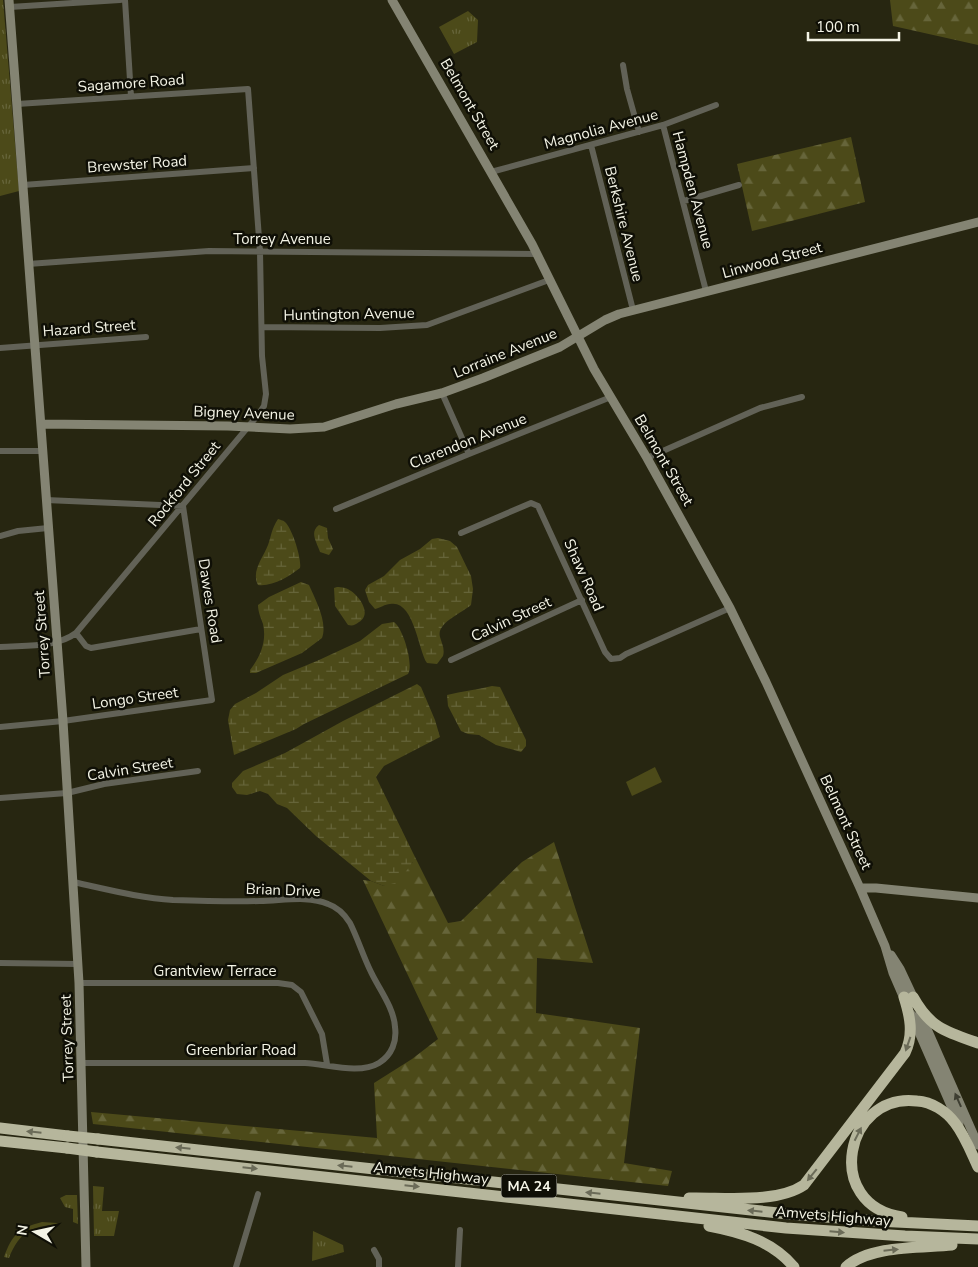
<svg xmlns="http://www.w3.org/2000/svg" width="978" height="1267" font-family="'Nunito Sans',sans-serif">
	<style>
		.grass { fill: url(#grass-tufts) }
		.forest { fill: url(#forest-firs) }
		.wetland { fill: url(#wetland-marsh) }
		.pitch { fill: #4c4a19 }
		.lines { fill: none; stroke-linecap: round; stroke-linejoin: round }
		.street { stroke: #626257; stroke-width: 6 }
		.secondary { stroke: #848473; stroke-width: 9 }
		.highway { stroke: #b6b69c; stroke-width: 11 }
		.highway-bridge { stroke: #b6b69c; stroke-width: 11 }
		.oneway { fill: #6b6b58 }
		.oneway2 { fill: #3e3e32 }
		.labels { text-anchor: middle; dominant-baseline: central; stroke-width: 5; stroke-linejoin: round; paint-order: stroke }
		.shield { fill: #0f0f06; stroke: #afafa3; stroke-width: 1 }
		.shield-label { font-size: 14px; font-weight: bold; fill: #f4f4e6 }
		.street-label { font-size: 15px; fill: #f4f4e6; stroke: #0f0f06 }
	</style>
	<defs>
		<pattern id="grass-tufts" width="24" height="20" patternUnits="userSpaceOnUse" patternTransform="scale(1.25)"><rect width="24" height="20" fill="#4c4a19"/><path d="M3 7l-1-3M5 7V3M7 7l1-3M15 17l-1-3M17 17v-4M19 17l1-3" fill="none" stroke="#66653a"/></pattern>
		<pattern id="forest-firs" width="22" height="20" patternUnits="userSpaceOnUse" patternTransform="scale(1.25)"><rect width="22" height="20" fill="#4c4a19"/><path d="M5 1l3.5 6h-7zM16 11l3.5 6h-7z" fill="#66653a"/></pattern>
		<pattern id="wetland-marsh" width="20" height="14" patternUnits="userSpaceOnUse" patternTransform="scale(1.25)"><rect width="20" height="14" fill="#4c4a19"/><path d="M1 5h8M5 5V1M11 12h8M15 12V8" fill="none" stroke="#66653a"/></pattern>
	</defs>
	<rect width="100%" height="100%" fill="#272611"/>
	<path class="grass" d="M0,0H3L19,191L0,196Z
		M468,11L478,20L477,42L454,54L439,27Z
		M93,1186L104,1187L102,1211H119L114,1236H94Z
		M66,1195H77L78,1224L73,1222V1209L65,1207L60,1198Z
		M42,1222L57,1223L59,1224C32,1226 19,1232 9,1258L4,1257C12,1235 19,1228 42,1222Z
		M313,1231L343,1245L344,1252L312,1261Z"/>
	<path class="forest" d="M890,0H978V45L893,26Z
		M851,137L865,202L752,231L737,164Z
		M554,842L593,963L537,958L536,1013L640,1028L624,1163L672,1171L668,1186L93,1124L91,1112L377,1138L374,1083L412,1059L438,1039L363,880L371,881L384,886L413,862V853L448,923L461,921L522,862Z"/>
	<path class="wetland" d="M278,519C280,520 283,520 285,522C292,528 302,559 300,568C290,576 272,587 258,585C251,571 263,558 268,545C272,534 271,530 278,519Z
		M319,525L327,528L328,538L333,549L329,555L320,552C317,543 309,532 319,525Z
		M438,538L450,541L457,547L471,576L473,589L471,605C462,613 436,623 440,637C442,644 445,649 443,656L437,664L427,663C418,650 414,599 390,604C385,604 380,608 375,609L369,602L365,590L368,585L384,576L400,560L420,549L432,539Z
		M301,582L309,585C315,599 328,622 322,638L302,653L256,673H250V670C260,657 267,642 263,624C261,618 258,612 258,605L269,597Z
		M337,587C339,587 342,587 345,588C356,591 374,613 359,622C355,625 353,626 348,625L335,606L334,588Z
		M394,622C403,628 414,665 408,674L304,724L296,729L234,755L228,720L230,710L235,704L256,693L283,675L319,660L360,641L382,624Z
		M417,684L421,687L435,720L440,737L384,766L376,777L413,853V862L398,882L384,886L371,881L316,836L287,808L277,804L268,794L260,791L247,795L237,794L232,787V783L243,771L285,753L343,721Z
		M492,686L500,687L526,740V746L521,752L496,745L479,735L468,734L461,731L448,706L447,695C462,691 477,690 492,686Z"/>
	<path class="pitch" d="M655,767L662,782L632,796L626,782Z"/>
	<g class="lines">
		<path class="street" d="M125,0L131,96
			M10,7L120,0
			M623,65L627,89L639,132
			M663,125L706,291
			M591,145L633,310
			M491,172L663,125L716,105
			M23,185L254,168
			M684,201L739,185
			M28,264L209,251L537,254
			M262,327L380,328L427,325L549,280
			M0,348L146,337
			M442,393L469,454
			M0,451H42
			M647,458L760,408L802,397
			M336,509L469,454L611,397
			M461,533L531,503L538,506L605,652L611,659L620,658L626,654L730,608
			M0,536L18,531L48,528
			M76,633L86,646L91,648L201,629
			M0,647C24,645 56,648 76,633L258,415L264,406L266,394L262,356L260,252L248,89L17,104
			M451,660L582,600
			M0,727L63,721L212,700L183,506L46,500
			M0,798L67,793L104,784L198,771
			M73,882C106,889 139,898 173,900C202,901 231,902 260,901C281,901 308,895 328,904C337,907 345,915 350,923C358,939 363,956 371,972C379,989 394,1008 395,1027C397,1041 392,1055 379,1063C359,1075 327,1064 305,1063H82
			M0,963L78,964
			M79,983H278L292,985L301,992L322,1034L327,1064
			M374,1250L379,1259V1267
			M236,1267L258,1194
			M458,1267L460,1230"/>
		<path class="secondary" d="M9,0L63,721L79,983L86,1267
			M392,0L532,244L594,369L647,458L730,608L766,682L860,888L885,946L893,973L906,1003
			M41,424L228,426L290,429L324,427L396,404L442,393L483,378L560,347L605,320L619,314L978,222
			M860,888H876L978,898
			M891,955L900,969L915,1001
			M920,1013L978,1145
			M911,1014L959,1124"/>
		<path class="highway" d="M913,997C930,1028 946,1032 978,1043
			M0,1128L68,1136
			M98,1139L788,1214L876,1221L978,1226
			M0,1141L67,1148
			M97,1152L786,1228L905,1236L978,1239
			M689,1198C723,1197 776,1204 804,1185L905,1053C914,1034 910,1016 904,997
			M902,1217C822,1205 845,1092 917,1101C932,1102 946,1111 955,1123C965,1136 971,1152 978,1167
			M709,1226C741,1232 772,1241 794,1267
			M846,1267C870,1245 921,1248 952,1245"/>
		<path class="highway-bridge" d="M68,1136L98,1139
			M67,1148L97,1152"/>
	</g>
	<defs><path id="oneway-solid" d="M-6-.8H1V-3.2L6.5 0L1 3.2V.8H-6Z" transform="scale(1.25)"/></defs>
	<g class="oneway">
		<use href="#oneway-solid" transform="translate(908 1044) rotate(109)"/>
		<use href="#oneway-solid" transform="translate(34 1132) rotate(-174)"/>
		<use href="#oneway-solid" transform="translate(858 1134) rotate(-63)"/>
		<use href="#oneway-solid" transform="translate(183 1148) rotate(-174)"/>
		<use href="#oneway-solid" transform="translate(345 1166) rotate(-174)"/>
		<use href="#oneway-solid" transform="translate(250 1168) rotate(6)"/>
		<use href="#oneway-solid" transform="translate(812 1175) rotate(129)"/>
		<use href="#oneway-solid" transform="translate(412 1186) rotate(6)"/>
		<use href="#oneway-solid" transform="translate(593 1193) rotate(-174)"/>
		<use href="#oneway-solid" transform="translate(755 1211) rotate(-174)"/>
		<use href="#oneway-solid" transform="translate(837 1232) rotate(5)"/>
		<use href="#oneway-solid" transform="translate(891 1250) rotate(-6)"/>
	</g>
	<use class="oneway2" href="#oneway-solid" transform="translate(958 1100) rotate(-114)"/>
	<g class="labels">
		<rect class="shield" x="501.5" y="1174.5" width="55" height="23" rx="4"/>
		<g class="shield-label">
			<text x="529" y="1186">MA 24</text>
		</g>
		<g class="street-label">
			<text transform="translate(131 83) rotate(-4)">Sagamore Road</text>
			<text transform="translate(470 104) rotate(60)">Belmont Street</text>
			<text transform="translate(601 129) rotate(-15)">Magnolia Avenue</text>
			<text transform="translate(137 164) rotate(-4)">Brewster Road</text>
			<text transform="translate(693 190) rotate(75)">Hampden Avenue</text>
			<text transform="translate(624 224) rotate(76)">Berkshire Avenue</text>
			<text x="282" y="239">Torrey Avenue</text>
			<text transform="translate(772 260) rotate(-15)">Linwood Street</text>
			<text transform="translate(349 314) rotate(-1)">Huntington Avenue</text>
			<text transform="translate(89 328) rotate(-4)">Hazard Street</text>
			<text transform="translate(505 353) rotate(-22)">Lorraine Avenue</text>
			<text transform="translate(244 413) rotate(2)">Bigney Avenue</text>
			<text transform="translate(468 441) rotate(-22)">Clarendon Avenue</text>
			<text transform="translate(664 460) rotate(60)">Belmont Street</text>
			<text transform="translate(184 484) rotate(-51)">Rockford Street</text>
			<text transform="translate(584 575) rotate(66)">Shaw Road</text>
			<text transform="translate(210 601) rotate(81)">Dawes Road</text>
			<text transform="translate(511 619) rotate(-25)">Calvin Street</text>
			<text transform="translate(42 634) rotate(-94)">Torrey Street</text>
			<text transform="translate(135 698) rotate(-8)">Longo Street</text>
			<text transform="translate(130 769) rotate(-9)">Calvin Street</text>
			<text transform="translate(846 822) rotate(65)">Belmont Street</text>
			<text transform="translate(283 890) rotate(2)">Brian Drive</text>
			<text x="215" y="971">Grantview Terrace</text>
			<text transform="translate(67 1038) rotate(-92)">Torrey Street</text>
			<text x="241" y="1050">Greenbriar Road</text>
			<text transform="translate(431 1173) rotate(6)">Amvets Highway</text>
			<text transform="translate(833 1216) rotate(5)">Amvets Highway</text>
		</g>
	</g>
	<g transform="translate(35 1232) rotate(279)" stroke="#0f0f06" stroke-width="4" paint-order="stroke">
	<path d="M0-4L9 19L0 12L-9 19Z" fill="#f4f4e6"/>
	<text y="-8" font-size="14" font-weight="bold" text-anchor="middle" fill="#f4f4e6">N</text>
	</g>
	<path d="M808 32v8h91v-8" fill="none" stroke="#f4f4e6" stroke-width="2.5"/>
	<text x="816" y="32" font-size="15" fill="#f4f4e6" stroke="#0f0f06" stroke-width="4" paint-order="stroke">100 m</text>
</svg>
